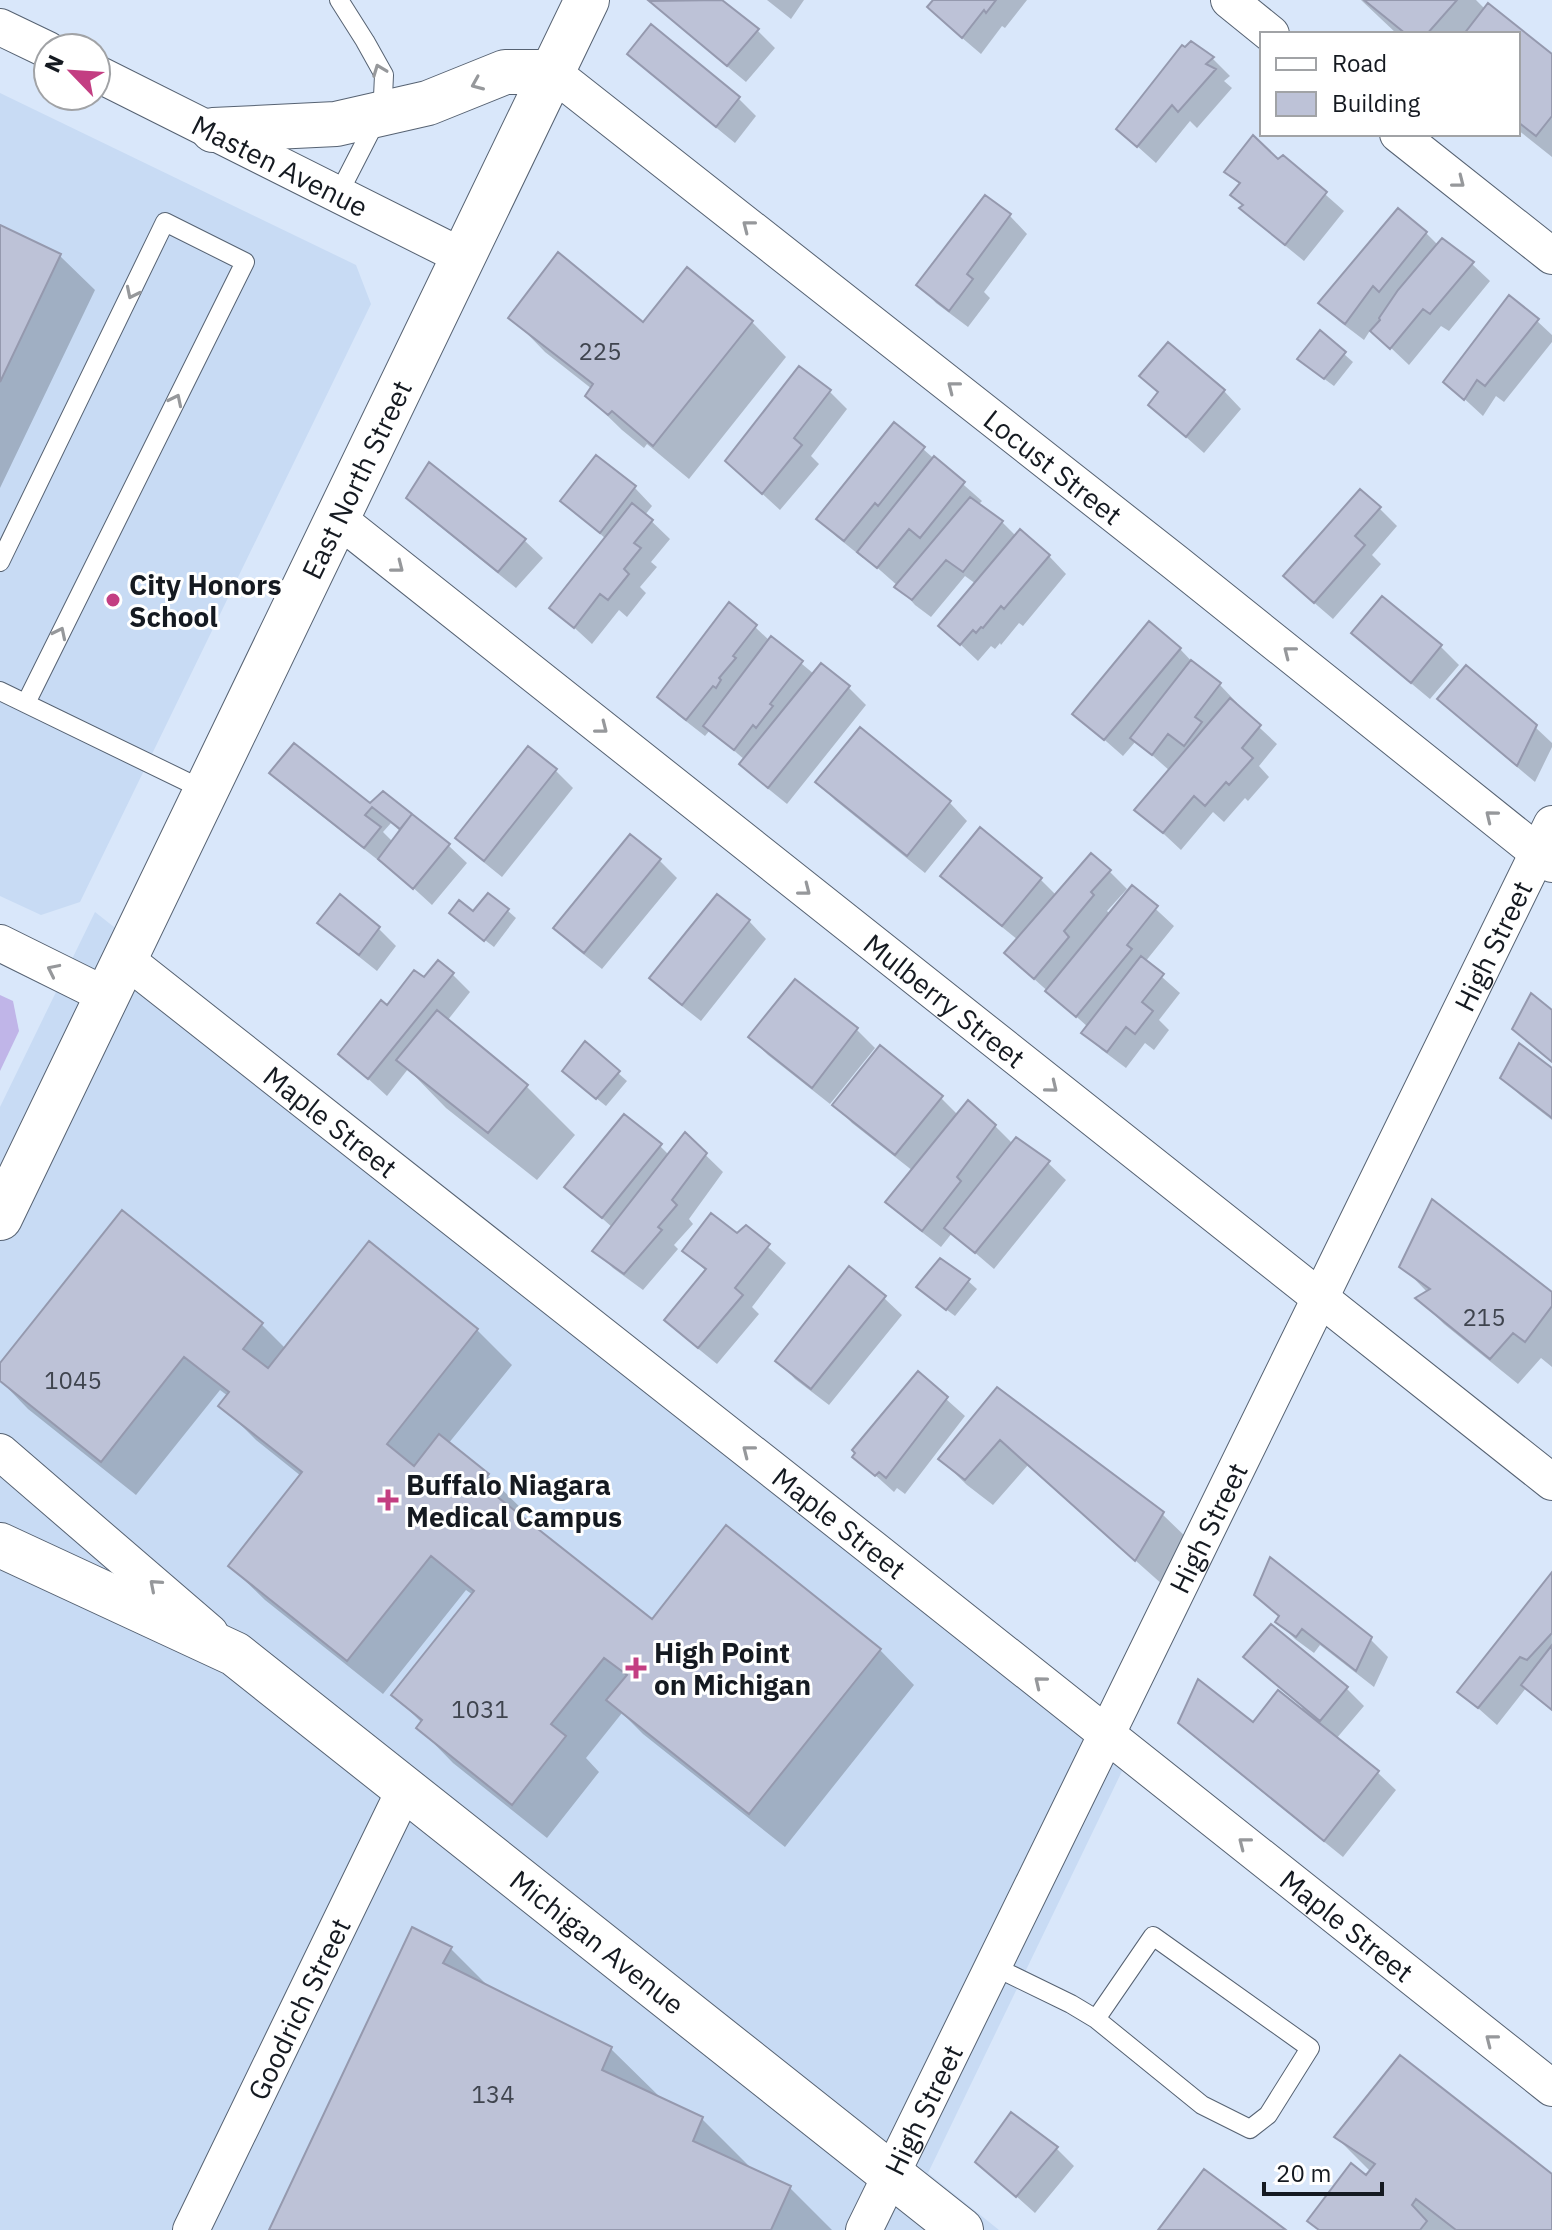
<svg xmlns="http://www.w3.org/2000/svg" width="1552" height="2230" font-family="'IBM Plex Sans',sans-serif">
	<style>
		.built { fill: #c8dbf4 }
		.green { fill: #c0b5e8 }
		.shadow { fill: #0003; fill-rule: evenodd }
		.building { fill: #bdc2d7; stroke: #9599ae; stroke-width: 2 }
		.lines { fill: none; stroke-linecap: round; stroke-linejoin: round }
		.service-casing { stroke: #566272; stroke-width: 20 }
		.minor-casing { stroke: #566272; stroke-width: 38 }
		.tertiary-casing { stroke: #566272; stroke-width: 46 }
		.service { stroke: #fff; stroke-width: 18 }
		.minor { stroke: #fff; stroke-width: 36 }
		.tertiary { stroke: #fff; stroke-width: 44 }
		.oneway { stroke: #96989b }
		.poi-dot { fill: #c33e82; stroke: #fff; stroke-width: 3 }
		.labels { text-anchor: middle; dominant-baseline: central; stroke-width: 6; stroke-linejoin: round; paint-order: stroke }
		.number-label { font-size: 24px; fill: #3f444e }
		.street-label { font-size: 28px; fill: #151a21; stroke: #fff }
		.poi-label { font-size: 28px; font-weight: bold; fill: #151a21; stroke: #fff; text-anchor: start }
	</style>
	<rect width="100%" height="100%" fill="#d9e7fa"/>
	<path class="built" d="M0,93L356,265L371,304L80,902L41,915L0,896Z
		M95,912L1139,1736L928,2173L999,2230H0V1107Z"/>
	<path class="green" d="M0,995L13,1001L19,1031L0,1071Z"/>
	<path class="shadow" d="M652,0H719L757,30L775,48L746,82L669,18Z
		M767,0H804L791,19Z
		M935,0H1027L1005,28L1002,26L981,54L947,25Z
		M1361,0H1476L1486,10L1552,56V157L1518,130V34H1397Z
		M1192,43L1213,59L1230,76L1224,81L1232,88L1197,128L1190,121L1156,163L1137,146L1186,50Z
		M629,54L739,99L756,116L735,143L647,71Z
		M1283,157L1344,211L1304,261L1260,225L1242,208L1244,206L1233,195L1241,185L1227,172L1278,162Z
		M986,198L1010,216L1027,234L984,292L990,298L968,327L936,303L919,285Z
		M0,227L60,256L95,290L0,488Z
		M1426,233L1438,245L1442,241L1472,264L1490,281L1449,331L1441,326L1409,365L1371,329L1364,340L1339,321L1321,303Z
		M511,317L643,324L752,322L786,357L689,479L647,444L644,448L622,430L587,396L592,389L545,352Z
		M1537,321L1552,335V342L1504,402L1496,396L1483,416L1446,382Z
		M1320,333L1353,362L1334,386L1308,367Z
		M1142,376L1224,391L1241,409L1204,453L1150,405L1159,393Z
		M829,391L847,409L811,456L819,464L780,510L746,479Z
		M923,449L982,501L978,505L1002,522L1016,536L1049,556L1066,574L1023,626L1019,623L1001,645L1000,643L995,649L991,646L978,661L941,626L976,584L965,576L931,617L915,605L898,586L864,556L863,558L837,537L819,519Z
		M597,458L635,488L652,506L645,515L670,539L651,562L657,567L640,587L646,593L627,617L619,610L592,644L552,607L606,539L563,501Z
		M430,465L525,541L543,558L516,588L427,516L409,498Z
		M1379,508L1397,526L1372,555L1381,564L1333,619L1304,594Z
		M1382,598L1441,647L1459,665L1430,699L1371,650L1354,633Z
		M755,627L770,641L772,639L814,674L848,687L866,705L787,804L760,782L742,764L745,760L710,730L705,736L678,715L660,697Z
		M1180,649L1197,667L1220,685L1237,703L1235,705L1277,744L1259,766L1269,777L1248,801L1245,798L1224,822L1213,812L1181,850L1137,809L1170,771L1136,741L1123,756L1075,714Z
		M1440,699L1535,727L1552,743V747L1535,782L1457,716Z
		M860,730L950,803L967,821L925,873L835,800L818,782Z
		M528,749L556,771L573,788L502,877L476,856L458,838Z
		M272,773L370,806L383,794L449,846L467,863L432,905L385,862L383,864L289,790ZM391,823L401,832L393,842L383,832Z
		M660,861L677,878L602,969L573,946L555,928Z
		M1109,871L1127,889L1107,911L1111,915L1133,888L1174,926L1145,962L1180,993L1159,1020L1169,1030L1154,1050L1145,1043L1126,1068L1102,1050L1084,1033L1088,1027L1024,970L1018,940L960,893L942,875L1040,879L1056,895Z
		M507,910L516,918L494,947L460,921L474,914Z
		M749,921L766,939L701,1021L669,996L652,978Z
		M320,923L378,928L396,946L377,971L338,940Z
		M452,974L470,992L447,1021L527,1087L575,1135L537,1180L446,1108L408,1069L387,1096L341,1054L387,1008L424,980Z
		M795,981L857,1030L875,1048L830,1104L768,1055L750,1037Z
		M585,1044L627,1081L606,1106L572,1079Z
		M1552,1070V1120L1520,1095L1502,1077Z
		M941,1098L958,1115L995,1126L1013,1144L1048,1163L1066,1180L994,1269L952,1233L941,1247L905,1219L888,1202L913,1171L852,1123L835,1105Z
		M685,1135L723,1172L689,1219L693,1224L674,1245L678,1249L643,1290L613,1268L595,1250L613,1228L567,1187L660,1146L669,1155Z
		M746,1228L786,1263L752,1307L759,1314L717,1364L685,1338L667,1320L707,1272L685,1251L738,1236Z
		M1402,1266L1552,1294V1367L1541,1358L1518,1384L1444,1324L1418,1298L1428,1293Z
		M968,1281L977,1289L955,1316L927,1295Z
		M884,1298L902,1315L829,1405L795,1379L778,1361Z
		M261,1324L286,1349L477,1330L512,1365L448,1444L488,1476L523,1510L518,1516L652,1622L880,1650L914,1685L785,1847L643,1734L622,1713L586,1758L599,1772L547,1838L453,1763L419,1728L422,1723L394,1695L473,1595L466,1590L383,1694L265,1600L230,1566L301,1476L256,1440L221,1405L228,1396L220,1390L136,1495L28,1409L0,1380V1367Z
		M918,1374L965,1416L905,1494L897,1488L894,1492L855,1457Z
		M998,1389L1162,1514L1189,1540L1163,1585L1028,1465L993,1505L967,1485L940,1459Z
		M1552,1576V1711L1526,1688L1497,1725L1460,1692Z
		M1257,1594L1370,1639L1388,1657L1374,1687L1320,1645L1314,1653L1295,1639L1278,1622L1281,1618Z
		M1246,1657L1346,1688L1364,1706L1336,1739L1378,1773L1396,1790L1343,1857L1198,1740L1180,1723L1253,1725L1301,1710L1303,1707Z
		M451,1949L492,1990L611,2049L663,2100L702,2119L755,2172L790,2188L832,2230H271Z
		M1336,2137L1552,2176V2230H1319L1371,2172Z
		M1056,2148L1074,2166L1035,2213L978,2162Z"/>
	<path class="building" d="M722,0L759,29L727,66L649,1Z
		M933,0H996L986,13L984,10L962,38L927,7Z
		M1364,0H1457L1427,34H1406Z
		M1488,3L1552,54V116L1536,136L1518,122V34H1464Z
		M651,24L740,97L716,127L627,54Z
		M1191,41L1214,57L1206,64L1216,69L1178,112L1172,105L1137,147L1116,129L1182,45L1185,47Z
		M1253,135L1278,159L1283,155L1327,192L1285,245L1239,208L1243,205L1230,195L1240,183L1224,172Z
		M985,195L1011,214L967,274L973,279L949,311L916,285Z
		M1398,208L1427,232L1379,292L1373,286L1345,324L1318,303Z
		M0,225L61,254L0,382Z
		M1442,238L1474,262L1430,314L1423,309L1390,349L1370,331L1380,320L1379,318L1398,290Z
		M558,252L643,322L687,267L753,321L653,446L612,411L608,415L585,396L593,384L508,318Z
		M1509,295L1539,319L1485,386L1477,380L1464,400L1443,382Z
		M1320,330L1346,352L1324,379L1297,359Z
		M1168,342L1225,390L1186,437L1148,405L1158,392L1139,376Z
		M799,366L831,390L794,438L802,445L762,494L725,461Z
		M894,422L925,447L878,506L875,503L844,541L816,519Z
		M596,455L636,486L600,533L560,501Z
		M934,456L965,482L920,538L909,529L877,568L857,552Z
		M429,462L526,539L498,572L406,498Z
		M1360,489L1381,507L1355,536L1365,545L1314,603L1283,576Z
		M970,497L1003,521L963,572L946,560L912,600L894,587Z
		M632,503L653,520L634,543L641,548L624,569L629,574L608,600L600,594L574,628L549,608Z
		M1020,529L1050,555L1004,609L1001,606L983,628L981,627L976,633L973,630L960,645L938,626Z
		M1382,596L1442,645L1411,683L1351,633Z
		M729,602L757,625L733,656L736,658L719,678L721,680L716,688L713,686L686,720L657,697Z
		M1149,621L1181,648L1104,740L1072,714Z
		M771,636L803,661L770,704L773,706L756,728L753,725L734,750L703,726Z
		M1191,660L1221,683L1195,717L1202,722L1184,746L1168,734L1152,755L1130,738Z
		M821,663L850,686L768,788L739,764Z
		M1466,665L1537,725L1517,766L1437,699Z
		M1230,698L1261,725L1242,748L1253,758L1229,785L1226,782L1205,806L1194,796L1163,833L1134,810Z
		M860,727L951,801L907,856L815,782Z
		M294,743L370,803L383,791L412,814L400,829L372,807L365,815L381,827L364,848L269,773Z
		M528,746L557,769L484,861L455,838Z
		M412,814L450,844L413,889L378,859Z
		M980,827L1042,878L1002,926L940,876Z
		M630,834L661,859L584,953L553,928Z
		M1091,853L1111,870L1091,892L1094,895L1064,931L1069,937L1034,979L1004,953Z
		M1132,885L1158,906L1127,945L1132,949L1076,1017L1045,991Z
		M488,893L509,909L484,941L449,913L459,900L473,911Z
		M340,894L380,927L359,955L317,923Z
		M717,894L750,920L682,1005L649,978Z
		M1141,956L1164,974L1142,1002L1153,1011L1135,1034L1126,1027L1107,1052L1081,1033Z
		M438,960L454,973L368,1079L338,1054L381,1000L387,1005L414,970L424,977Z
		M795,979L858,1028L812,1088L748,1037Z
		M1531,993L1552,1010V1062L1512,1029Z
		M437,1010L528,1085L488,1133L396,1060Z
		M585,1041L620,1071L596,1099L562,1071Z
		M1519,1043L1552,1068V1118L1500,1078Z
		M880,1045L943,1096L895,1155L832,1105Z
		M968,1100L996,1125L957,1177L961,1181L922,1231L885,1202Z
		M624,1114L662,1144L602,1218L564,1187Z
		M685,1132L707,1153L672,1200L677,1205L658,1227L662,1230L624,1274L592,1251Z
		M1016,1137L1050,1161L975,1253L944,1228Z
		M1432,1199L1552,1292V1306L1525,1342L1513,1333L1490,1359L1415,1298L1430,1289L1399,1267Z
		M122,1210L263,1323L243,1349L268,1368L369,1241L478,1329L387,1444L414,1466L439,1434L489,1474L481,1484L652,1619L726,1525L881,1649L749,1814L606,1700L627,1675L604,1658L551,1724L566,1736L512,1805L416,1728L422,1720L391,1695L474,1591L431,1556L347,1661L228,1566L302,1472L218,1406L229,1392L184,1357L101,1462L0,1381V1363Z
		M711,1213L737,1233L746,1225L770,1244L735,1288L743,1295L698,1348L664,1320L706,1269L682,1251Z
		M940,1258L970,1279L946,1310L916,1287Z
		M849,1266L886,1296L811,1389L775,1361Z
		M918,1371L948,1397L886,1478L879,1472L875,1476L852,1457L855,1453L852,1450Z
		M997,1387L1164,1512L1135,1561L1000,1440L965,1480L938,1459Z
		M1270,1557L1372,1637L1356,1671L1302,1629L1296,1637L1275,1622L1279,1616L1254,1595Z
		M1552,1572V1633L1527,1660L1520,1657L1478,1708L1457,1692Z
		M1271,1624L1348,1687L1320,1721L1243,1657Z
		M1552,1645V1710L1521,1685Z
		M1198,1679L1253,1722L1278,1690L1379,1771L1324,1841L1178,1723Z
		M412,1927L452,1947L443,1963L612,2047L602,2070L703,2117L693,2141L791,2186L771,2230H269Z
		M1400,2055L1552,2174V2230H1456L1416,2199L1412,2205L1427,2221L1420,2230H1319L1307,2221L1351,2163L1366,2175L1375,2164L1334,2137Z
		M1011,2112L1058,2147L1016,2197L975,2162Z
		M1204,2169L1286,2230H1158Z"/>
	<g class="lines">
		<defs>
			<path id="service" d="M339,0L365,41L384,75L383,97L379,115L339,193
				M0,562L165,222L245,262L26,703
				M0,691L206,791
				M993,1966L1071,2004L1096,2019L1202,2105L1250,2129L1268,2115L1310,2048L1153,1936L1096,2019"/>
			<g id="minor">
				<path d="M1229,0L1271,34"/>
				<path d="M0,27L48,50"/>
				<path id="s1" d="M552,72L1176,563L1552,864"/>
				<path id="s2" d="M96,73L463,257"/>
				<path d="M1398,134L1552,256"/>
				<path id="s3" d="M337,518L1552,1482"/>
				<path d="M0,943L107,996"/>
				<path id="s4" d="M125,959L872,1548L1552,2088"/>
				<path d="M0,1452L210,1633"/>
				<path id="s5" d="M191,2230L405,1789"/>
				<path id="s6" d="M864,2230L1552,824"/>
			</g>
			<g id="tertiary">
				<path d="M213,130L336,124L428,103L505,72H552"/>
				<path id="s7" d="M0,1218L587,0"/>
				<path id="s8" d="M0,1545L235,1654L961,2230"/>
			</g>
		</defs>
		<use href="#service" class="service-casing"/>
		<use href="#minor" class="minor-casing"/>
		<use href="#tertiary" class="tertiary-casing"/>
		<use href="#service" class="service"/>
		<use href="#minor" class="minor"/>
		<use href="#tertiary" class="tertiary"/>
	</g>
	<defs><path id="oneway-chevron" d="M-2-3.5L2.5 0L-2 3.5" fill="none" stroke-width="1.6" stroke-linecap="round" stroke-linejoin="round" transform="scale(2)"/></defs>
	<g class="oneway">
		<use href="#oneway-chevron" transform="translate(379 70) rotate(-111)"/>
		<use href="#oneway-chevron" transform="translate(477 84) rotate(157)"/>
		<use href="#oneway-chevron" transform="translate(1459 182) rotate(38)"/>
		<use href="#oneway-chevron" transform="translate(748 226) rotate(-142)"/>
		<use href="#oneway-chevron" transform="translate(132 293) rotate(116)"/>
		<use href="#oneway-chevron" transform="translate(953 387) rotate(-142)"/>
		<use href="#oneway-chevron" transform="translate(176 400) rotate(-64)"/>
		<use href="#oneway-chevron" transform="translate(398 567) rotate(38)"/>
		<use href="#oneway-chevron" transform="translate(60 633) rotate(-64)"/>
		<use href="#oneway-chevron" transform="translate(1289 652) rotate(-142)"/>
		<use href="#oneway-chevron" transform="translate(602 728) rotate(38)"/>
		<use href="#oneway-chevron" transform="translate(1491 816) rotate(-141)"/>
		<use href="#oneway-chevron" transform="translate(805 890) rotate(38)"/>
		<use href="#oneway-chevron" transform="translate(53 970) rotate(-154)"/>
		<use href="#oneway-chevron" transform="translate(1052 1087) rotate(39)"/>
		<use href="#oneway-chevron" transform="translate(748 1451) rotate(-142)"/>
		<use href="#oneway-chevron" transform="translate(155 1585) rotate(-139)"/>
		<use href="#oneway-chevron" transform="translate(1040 1682) rotate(-141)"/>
		<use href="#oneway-chevron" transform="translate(1244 1843) rotate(-142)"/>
		<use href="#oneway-chevron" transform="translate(1491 2040) rotate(-142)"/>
	</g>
	<g class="poi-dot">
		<circle cx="113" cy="600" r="8"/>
		<path d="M384 1488h8v8h8v8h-8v8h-8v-8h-8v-8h8z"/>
		<path d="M632 1656h8v8h8v8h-8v8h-8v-8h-8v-8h8z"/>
	</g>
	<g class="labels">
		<g class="number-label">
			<text x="600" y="351">225</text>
			<text x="1484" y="1317">215</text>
			<text x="73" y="1380">1045</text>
			<text x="480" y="1709">1031</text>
			<text x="493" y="2094">134</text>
		</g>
		<g class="street-label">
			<text stroke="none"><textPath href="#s2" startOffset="206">Masten Avenue</textPath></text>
			<text stroke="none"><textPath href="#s1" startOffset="638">Locust Street</textPath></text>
			<text stroke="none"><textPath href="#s7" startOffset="820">East North Street</textPath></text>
			<text stroke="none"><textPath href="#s6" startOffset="1430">High Street</textPath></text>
			<text stroke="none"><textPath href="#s3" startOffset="776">Mulberry Street</textPath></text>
			<text stroke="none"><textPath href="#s4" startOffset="262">Maple Street</textPath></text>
			<text stroke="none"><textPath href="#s4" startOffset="910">Maple Street</textPath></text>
			<text stroke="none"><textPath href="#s6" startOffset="782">High Street</textPath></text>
			<text stroke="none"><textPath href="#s4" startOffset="1558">Maple Street</textPath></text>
			<text stroke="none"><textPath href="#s8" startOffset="722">Michigan Avenue</textPath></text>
			<text stroke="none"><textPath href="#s5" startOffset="246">Goodrich Street</textPath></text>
			<text stroke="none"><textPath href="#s6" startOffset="134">High Street</textPath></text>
		</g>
		<g class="poi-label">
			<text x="129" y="584">City Honors<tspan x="129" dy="32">School</tspan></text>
			<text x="406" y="1484">Buffalo Niagara<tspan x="406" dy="32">Medical Campus</tspan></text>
			<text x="654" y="1652">High Point<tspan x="654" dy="32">on Michigan</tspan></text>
		</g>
	</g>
	<rect x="1260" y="32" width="260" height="104" fill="#ffffff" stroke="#a1a3a6" stroke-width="2"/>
	<rect x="1276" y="58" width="40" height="12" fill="#ffffff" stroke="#a1a3a6" stroke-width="2"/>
	<text x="1332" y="72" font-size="24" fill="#151a21">Road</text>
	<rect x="1276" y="92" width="40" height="24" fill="#bdc2d7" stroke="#a1a3a6" stroke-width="2"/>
	<text x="1332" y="112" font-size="24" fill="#151a21">Building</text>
	<g transform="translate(72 72) rotate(295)"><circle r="38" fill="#ffffff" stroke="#a1a3a6" stroke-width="2"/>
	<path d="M0-6L14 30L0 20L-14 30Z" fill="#c33e82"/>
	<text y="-12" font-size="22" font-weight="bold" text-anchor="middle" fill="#151a21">N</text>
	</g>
	<path d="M1264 2182v12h118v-12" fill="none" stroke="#151a21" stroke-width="4"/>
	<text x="1276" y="2182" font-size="24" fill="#151a21" stroke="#ffffff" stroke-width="6" paint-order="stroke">20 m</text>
</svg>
